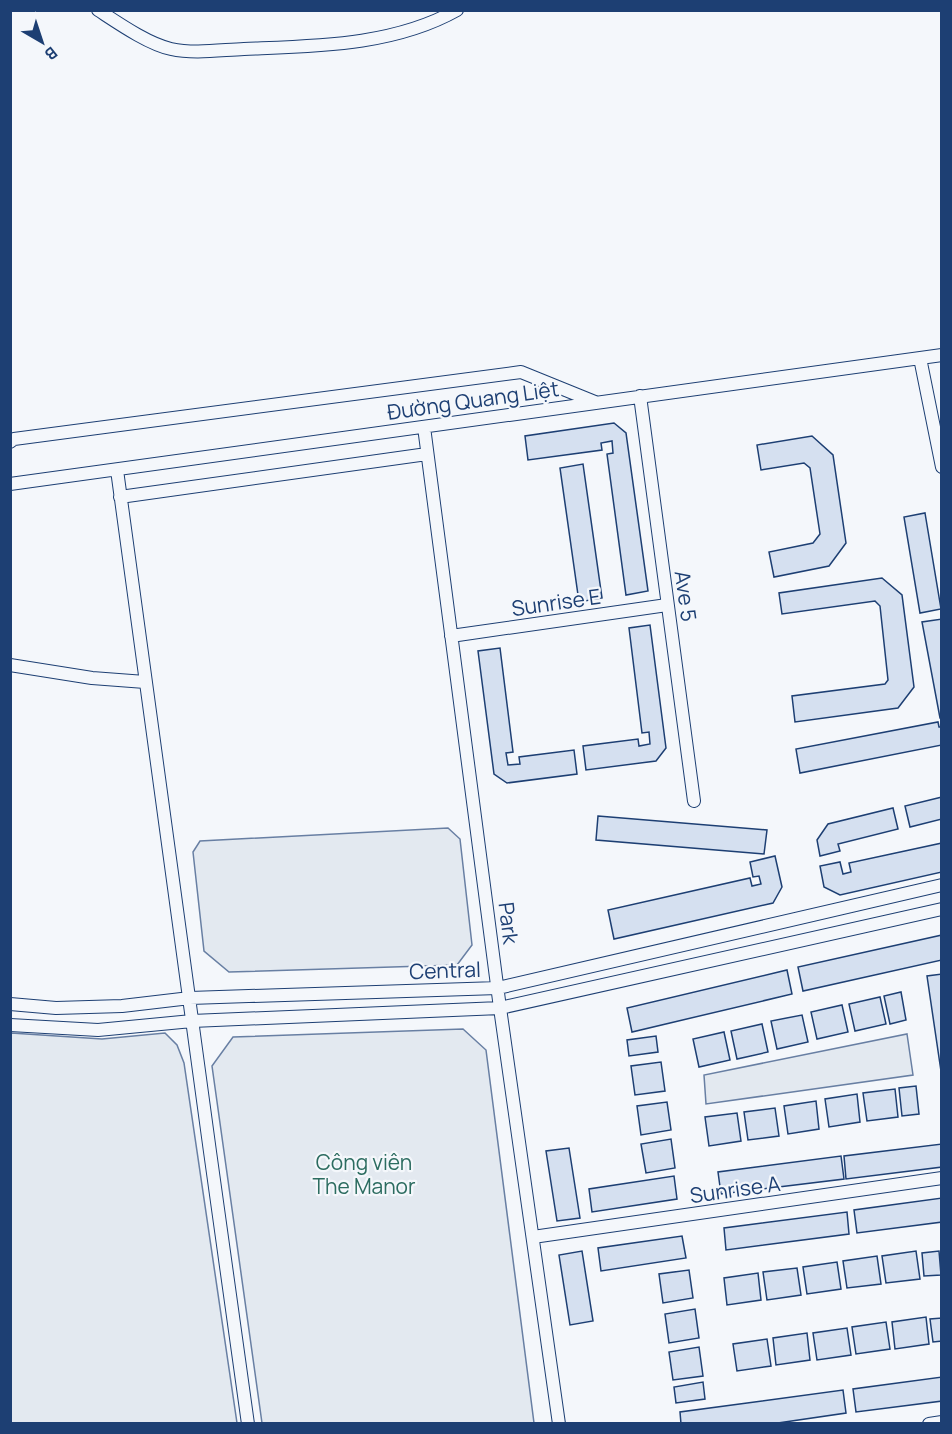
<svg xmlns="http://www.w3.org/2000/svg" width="952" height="1434" font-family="Manrope,sans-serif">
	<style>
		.green { fill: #e3e9f0; stroke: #687fa3; stroke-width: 1.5 }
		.building { fill: #d5e0f0; stroke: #1d3f73; stroke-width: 1.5 }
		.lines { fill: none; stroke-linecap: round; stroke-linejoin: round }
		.street-casing { stroke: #1d3f73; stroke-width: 14 }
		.street { stroke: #f4f7fb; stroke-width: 12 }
		.labels { text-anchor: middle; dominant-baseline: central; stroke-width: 4.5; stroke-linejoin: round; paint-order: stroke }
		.street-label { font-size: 21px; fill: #1d3f73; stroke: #f4f7fb }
		.park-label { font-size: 21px; fill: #2c6c60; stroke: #f4f7fb }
	</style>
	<rect width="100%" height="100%" fill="#f4f7fb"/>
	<path class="green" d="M448,828L460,839L472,945L457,965L229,972L204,951L193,852L200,841Z
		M463,1029L486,1050L534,1423H262L212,1066L233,1037Z
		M11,1033L102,1039L165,1033L177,1045L184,1063L237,1423H11Z
		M907,1034L913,1075L706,1104L704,1075Z"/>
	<path class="building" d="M614,423L626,433L648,591L626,595L607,454L613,453L612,441L601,443L602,450L528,460L525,436Z
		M812,436L833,455L846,543L829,566L774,577L769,552L813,543L820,534L810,468L804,463L761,470L757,445Z
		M583,464L602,598L579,602L560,468Z
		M925,513L941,609L920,613L904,517Z
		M882,578L902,595L914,687L898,708L795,722L792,696L885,684L888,680L880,606L875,601L782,614L779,593Z
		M942,619V718H940L922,622Z
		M650,625L666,748L656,761L586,770L583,746L638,739L639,746L650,744L649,732L642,733L629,628Z
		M500,648L513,752L506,753L508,765L520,764L519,757L574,750L577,774L507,783L494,774L478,651Z
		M938,722L939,727H942V745L800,773L796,749Z
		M942,797V819L910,827L905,806Z
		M893,808L898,829L838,844L840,851L820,856L817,840L828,824Z
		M598,816L767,830L764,854L596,840Z
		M942,843V872L840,895L824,887L820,866L840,862L843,874L851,872L849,863Z
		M775,856L782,887L773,903L614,939L608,910L750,878L752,886L761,884L759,876L753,877L750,862Z
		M942,935V960L803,991L798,967Z
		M787,970L792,994L632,1032L627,1008Z
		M942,974V1078L927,976Z
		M901,992L906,1020L890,1024L884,996Z
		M880,997L886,1024L855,1031L849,1004Z
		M842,1005L848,1032L817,1039L811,1012Z
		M802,1015L808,1042L777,1049L771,1021Z
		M762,1024L768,1052L737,1059L731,1031Z
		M724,1032L730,1060L699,1067L693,1039Z
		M656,1036L658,1052L629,1056L627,1040Z
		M661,1062L665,1091L635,1095L631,1066Z
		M916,1086L919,1114L902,1116L899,1088Z
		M895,1089L898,1117L867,1121L863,1093Z
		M857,1094L860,1122L829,1127L825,1099Z
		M816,1101L819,1129L788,1134L784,1106Z
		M667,1102L671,1130L641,1135L637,1106Z
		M775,1108L779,1136L748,1140L744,1112Z
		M737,1113L741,1141L709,1146L705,1117Z
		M671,1139L675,1168L646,1173L641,1144Z
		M942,1144V1167L846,1179L844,1156Z
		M569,1148L580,1218L557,1221L546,1151Z
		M841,1156L844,1179L721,1194L718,1172Z
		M674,1176L677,1199L592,1212L589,1189Z
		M942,1198V1222L857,1233L854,1210Z
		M847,1212L849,1234L726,1250L724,1228Z
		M682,1236L686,1258L601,1271L598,1248Z
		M582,1251L593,1321L570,1325L559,1255Z
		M916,1251L920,1279L886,1283L882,1256Z
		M939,1251L941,1275L924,1276L922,1253Z
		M877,1256L881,1284L847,1288L843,1261Z
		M837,1262L841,1289L807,1294L803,1267Z
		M797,1268L801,1295L767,1300L763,1272Z
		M689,1270L693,1298L663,1303L659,1274Z
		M758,1273L761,1300L727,1305L724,1278Z
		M695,1309L699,1338L669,1343L665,1314Z
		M926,1317L929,1344L895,1349L892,1322Z
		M942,1318V1341L933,1342L930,1319Z
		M886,1322L890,1349L856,1354L852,1327Z
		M847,1328L851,1355L817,1360L813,1333Z
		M807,1333L810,1360L776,1365L773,1338Z
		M767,1339L771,1366L737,1371L733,1344Z
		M699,1347L703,1376L673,1380L669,1352Z
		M942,1377V1401L856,1412L853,1389Z
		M703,1382L705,1399L676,1403L674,1387Z
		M843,1390L846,1413L771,1424H681L680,1412Z"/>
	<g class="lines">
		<defs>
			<path id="street" d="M98,10C118,23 148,44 171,49C194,54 220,50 244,49C315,46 393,46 457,10
				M920,358L942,467
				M640,396L694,801
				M424,427L500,1008L559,1424
				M10,442L14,439L521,372L595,402
				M117,470C158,788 204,1106 248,1424
				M10,484L942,355
				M120,497L427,454
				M451,636L667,605
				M10,665L92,678L145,682
				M10,1004L56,1008L122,1006L190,998L498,988L942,885
				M10,1025L98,1030L192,1021L500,1008L942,909
				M533,1237L942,1178
				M929,1424L942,1422"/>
		</defs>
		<use href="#street" class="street-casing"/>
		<use href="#street" class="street"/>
	</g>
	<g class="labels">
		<g class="street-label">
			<text transform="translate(473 400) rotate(-8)">Đường Quang Liệt</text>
			<text transform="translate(686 596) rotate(82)">Ave 5</text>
			<text transform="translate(556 602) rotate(-8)">Sunrise E</text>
			<text transform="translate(509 923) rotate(83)">Park</text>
			<text transform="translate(445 970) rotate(-2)">Central</text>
			<text transform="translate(735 1189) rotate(-8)">Sunrise A</text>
		</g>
		<g class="park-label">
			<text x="364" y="1162">Công viên<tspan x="364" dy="24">The Manor</tspan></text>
		</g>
	</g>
	<rect width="952" height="1434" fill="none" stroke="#1d3f73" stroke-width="24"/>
	<g transform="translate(42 42) rotate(141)" stroke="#f4f7fb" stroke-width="4.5" paint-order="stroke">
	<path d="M0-4.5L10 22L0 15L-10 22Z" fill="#1d3f73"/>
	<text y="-9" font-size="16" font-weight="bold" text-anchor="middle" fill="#1d3f73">B</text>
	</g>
</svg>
